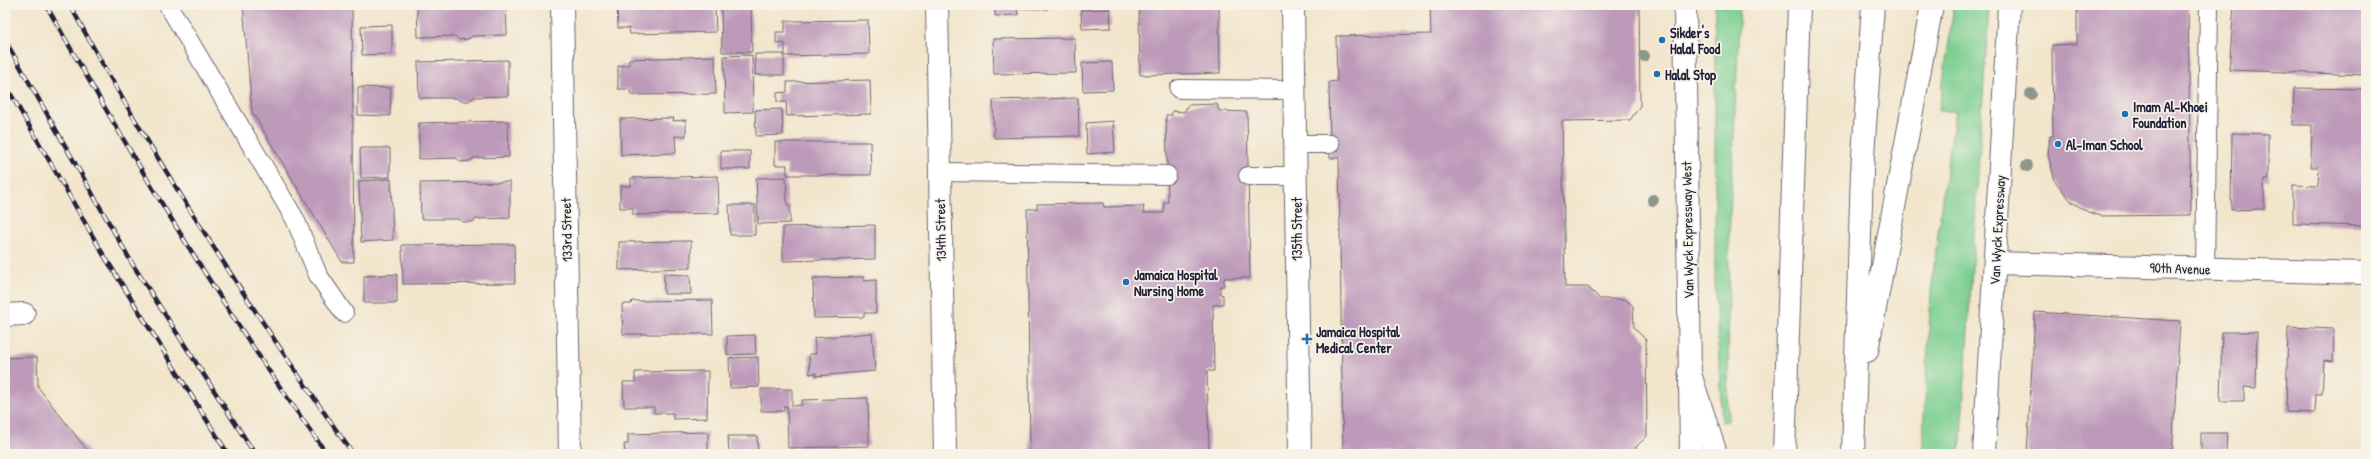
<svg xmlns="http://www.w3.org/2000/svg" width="2371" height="459" font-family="'Patrick Hand',sans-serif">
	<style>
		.green { fill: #7dcf91; stroke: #507866 }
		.building { fill: #be9aba }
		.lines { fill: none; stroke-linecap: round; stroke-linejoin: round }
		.lane-casing { stroke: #6b666e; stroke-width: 20 }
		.street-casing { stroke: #6b666e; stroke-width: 24 }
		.secondary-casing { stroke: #6b666e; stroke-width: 24 }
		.primary-casing { stroke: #6b666e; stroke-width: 24 }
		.highway-casing { stroke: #6b666e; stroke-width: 24 }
		.lane { stroke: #fff; stroke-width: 18 }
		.street { stroke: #fff; stroke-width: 22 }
		.secondary { stroke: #fff; stroke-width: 22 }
		.primary { stroke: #fff; stroke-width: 22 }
		.highway { stroke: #fff; stroke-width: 22 }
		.rail-casing { stroke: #22223b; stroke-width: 4.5 }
		.rail { stroke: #f7f3e8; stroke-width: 3; stroke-dasharray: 9; stroke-linecap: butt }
		.tree { fill: #8e968b }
		.poi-dot { fill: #1f6fb2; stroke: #f7f3e8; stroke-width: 1.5 }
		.labels { text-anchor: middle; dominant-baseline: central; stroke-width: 3.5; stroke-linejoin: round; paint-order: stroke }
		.poi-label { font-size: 14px; font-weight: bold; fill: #22223b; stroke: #f7f3e8; text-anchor: start }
		.street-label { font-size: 14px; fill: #22223b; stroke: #f7f3e8 }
	</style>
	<rect width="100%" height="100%" fill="#f7f3e8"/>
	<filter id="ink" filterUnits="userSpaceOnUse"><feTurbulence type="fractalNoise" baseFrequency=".025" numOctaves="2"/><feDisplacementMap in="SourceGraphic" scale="8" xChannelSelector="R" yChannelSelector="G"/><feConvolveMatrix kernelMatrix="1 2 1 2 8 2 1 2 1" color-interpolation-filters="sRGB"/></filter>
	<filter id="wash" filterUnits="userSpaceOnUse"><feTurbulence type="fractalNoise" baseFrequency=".012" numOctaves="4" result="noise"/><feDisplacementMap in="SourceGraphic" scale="16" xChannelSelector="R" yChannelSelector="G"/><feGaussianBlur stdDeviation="0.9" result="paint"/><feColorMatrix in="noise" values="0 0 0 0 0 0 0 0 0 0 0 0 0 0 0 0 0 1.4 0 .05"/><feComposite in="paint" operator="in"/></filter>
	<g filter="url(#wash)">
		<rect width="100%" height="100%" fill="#f2e5cc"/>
		<path class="green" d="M1715,5H1740L1729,238L1728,421L1722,422L1715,291Z
			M1954,5H1989L1960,454H1922L1931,292L1943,191L1956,111H1939Z"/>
		<g id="blocks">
			<path class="building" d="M243,5H352L354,262H342L252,112Z
				M417,5H506L507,35L473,36L468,39L459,40L455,36L418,37Z
				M617,5H715L716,32L630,34L629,28H618Z
				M995,5H1054L1047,9L1017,8L1018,15L995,16Z
				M1139,5H1219L1220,73L1140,75Z
				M1430,5H1639L1640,106L1630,120L1562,121L1565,287H1588L1600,299H1625L1633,306L1634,328L1646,340L1647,436L1636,447V454H1343L1339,158H1330V144L1329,82L1337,81L1336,36L1431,34Z
				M2077,5H2188L2191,215L2101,216L2088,212L2072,202L2055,181L2048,154L2050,136H2053L2052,45L2077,44Z
				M2234,5H2366V75L2229,70Z
				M751,7L752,52H722L721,8Z
				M1110,9L1111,28L1082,29L1081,10Z
				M868,20L869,54L785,56V43L776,44V32H785V21Z
				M392,25V54L362,55L361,26Z
				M1075,38L1076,73L994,74L993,39Z
				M755,54H784V75H755Z
				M752,55L753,112L725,113L724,56Z
				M715,56L716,94L631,95L630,89H618V66L629,65V59Z
				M508,60V96L474,97L469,101H461L456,98H419L418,62Z
				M1112,62L1113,90L1083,91L1082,63Z
				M870,80L871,114L787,116L786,102H777V93L787,92V82Z
				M358,87L391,88L390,116L358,115Z
				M2294,88L2366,89V226L2293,224V185L2318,186L2319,167H2311L2312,125H2293Z
				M1078,98L1079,136L994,138L993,100Z
				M1217,104L1219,111L1247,112L1250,278H1224V286H1220V294L1223,295V304L1213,305L1214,371H1207L1209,454H1030L1027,209H1037V204L1103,203L1104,207L1144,206L1143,213H1164V202H1168L1166,115H1172V111L1184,112L1188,105Z
				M782,109L783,135L756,136L755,110Z
				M674,118L673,121L686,120V136H675L676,153L621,155L620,119Z
				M508,121L509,157L474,158L470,161L461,162L456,158L419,159V123Z
				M1113,121L1115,152L1087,154L1086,123Z
				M2232,133L2268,134V180H2264V209L2231,210Z
				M775,142H870L871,175H787V165H775Z
				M360,148H390V177L361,178Z
				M721,151H750V169H721Z
				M718,176L719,213L633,215V208H620V186H631V178Z
				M786,177L787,205H790V223L758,224L756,178Z
				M391,179L393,240L361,242L359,181Z
				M510,182V218L476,219L472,222H463L458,219H421L420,183Z
				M729,205H755V235H730Z
				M875,225V259L783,261V227Z
				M691,241V268L619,270V242Z
				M514,244L515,283L403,284L402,245Z
				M397,274V303H364V276Z
				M664,274L690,275L691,294H664Z
				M863,277L864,281L876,280V313H864V317L814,318L813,278Z
				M712,300L713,334H623L622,304H631L632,301Z
				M2035,312L2180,321L2172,454H2027Z
				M2288,327L2334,329L2333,361L2324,360L2322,394H2316L2315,413L2286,412Z
				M2222,332H2257L2256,388L2244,387V401H2220Z
				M872,333L875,371L816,376V373L810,374L809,354H816L814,338Z
				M755,335L756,354L727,355V336Z
				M37,357L38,387L90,454H5V358Z
				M758,357L759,387L730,388L729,358Z
				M708,371L707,418L673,419V413H654V407H624L623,382H635V372Z
				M761,389H792V406L802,405V400L868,398L869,446L788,448L787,406H784V411H761Z
				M708,432V454H625L624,444H628V434Z
				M2201,433H2227L2226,454H2201Z
				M728,436H757L758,454H729Z"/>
		</g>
	</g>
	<g filter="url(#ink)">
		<use href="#blocks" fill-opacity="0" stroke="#6b666e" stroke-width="1"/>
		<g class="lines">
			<defs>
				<path id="lane" d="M168,5L295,219L318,275L344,313
					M1179,89L1294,90
					M1296,144H1330
					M939,172L1167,175
					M1248,176H1296
					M2205,269L2209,5"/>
				<path id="street" d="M562,5L570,454
					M937,5L945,454
					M1293,5L1300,454
					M1995,263L2366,273
					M5,315L24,314"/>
				<path id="secondary" d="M1984,454L2009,5"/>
				<path id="primary" d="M1685,5L1691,454"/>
				<path id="highway" d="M1867,351L1932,5
					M1689,371L1716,454
					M1784,454L1799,5
					M1853,454L1862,171L1873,5"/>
			</defs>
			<use href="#lane" class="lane-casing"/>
			<use href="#street" class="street-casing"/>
			<use href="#secondary" class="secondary-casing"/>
			<use href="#primary" class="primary-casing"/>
			<use href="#highway" class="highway-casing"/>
			<use href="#lane" class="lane"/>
			<use href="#street" class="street"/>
			<use href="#secondary" class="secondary"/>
			<use href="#primary" class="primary"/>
			<use href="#highway" class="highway"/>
			<defs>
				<path id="rail" d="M46,5C133,159 223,310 327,454
					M70,5C154,161 251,309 353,454
					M5,40L133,265L255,454
					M5,84L103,254L228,454"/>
			</defs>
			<use href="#rail" class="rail-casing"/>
			<use href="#rail" class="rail"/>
		</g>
		<g class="tree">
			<circle cx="1644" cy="56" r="6"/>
			<circle cx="2031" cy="94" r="6"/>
			<circle cx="2027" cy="166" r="6"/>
			<circle cx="1653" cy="200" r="6"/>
		</g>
	</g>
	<g class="poi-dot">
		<circle cx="1662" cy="40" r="4"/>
		<circle cx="1657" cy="74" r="4"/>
		<circle cx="2125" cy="114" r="4"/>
		<circle cx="2058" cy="144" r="4"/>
		<circle cx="1126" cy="282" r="4"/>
		<path d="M1305 333h4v4h4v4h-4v4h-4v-4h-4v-4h4z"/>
	</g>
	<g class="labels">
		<g class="poi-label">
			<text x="1670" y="32">Sikder's<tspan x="1670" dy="16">Halal Food</tspan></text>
			<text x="1665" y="74">Halal Stop</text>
			<text x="2133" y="106">Imam Al-Khoei<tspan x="2133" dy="16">Foundation</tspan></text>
			<text x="2066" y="144">Al-Iman School</text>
			<text x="1134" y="274">Jamaica Hospital<tspan x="1134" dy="16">Nursing Home</tspan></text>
			<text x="1316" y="331">Jamaica Hospital<tspan x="1316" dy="16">Medical Center</tspan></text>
		</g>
		<g class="street-label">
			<text transform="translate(1296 229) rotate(-90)">135th Street</text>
			<text transform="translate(566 230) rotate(-91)">133rd Street</text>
			<text transform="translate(940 230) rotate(-91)">134th Street</text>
			<text transform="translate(1687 230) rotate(-91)">Van Wyck Expressway West</text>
			<text transform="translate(1997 230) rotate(-87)">Van Wyck Expressway</text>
			<text transform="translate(2180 268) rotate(2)">90th Avenue</text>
		</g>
	</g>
	<rect width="2371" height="459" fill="none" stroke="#f7f3e8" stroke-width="20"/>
</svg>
